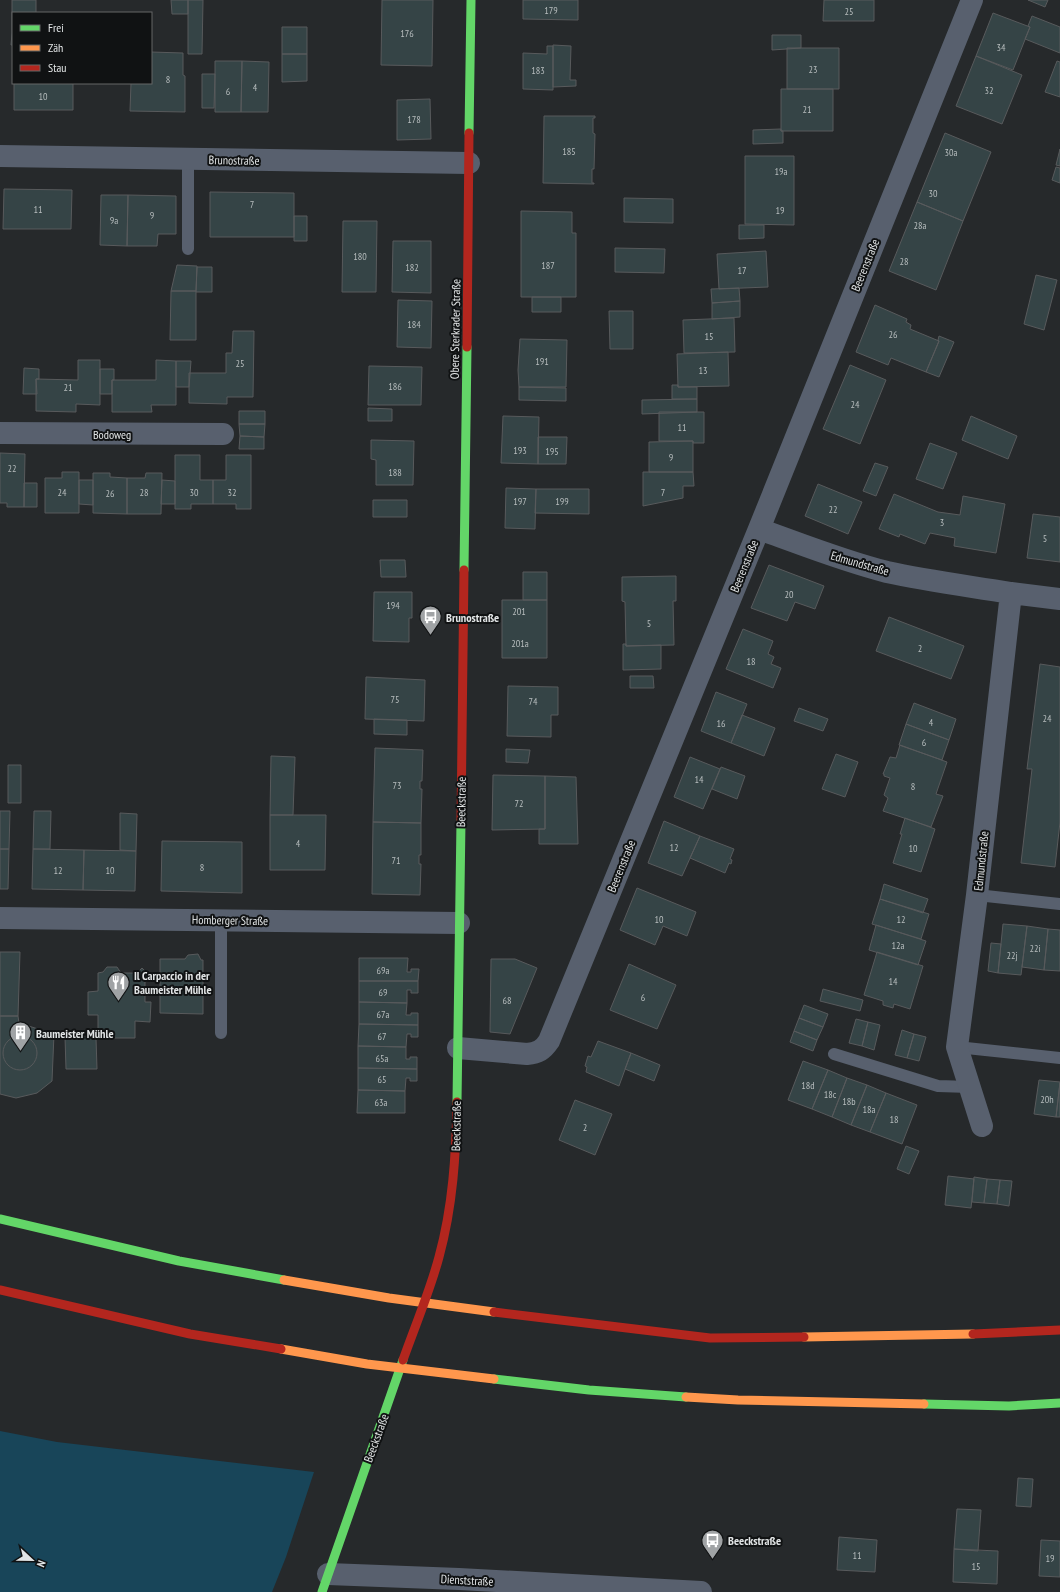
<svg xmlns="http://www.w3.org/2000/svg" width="1060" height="1592" font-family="'PT Sans Narrow',sans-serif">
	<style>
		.green { fill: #184559 }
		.building { fill: #354446; stroke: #585a5c }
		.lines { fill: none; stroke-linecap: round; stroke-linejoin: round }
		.lane { stroke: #58606e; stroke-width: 12 }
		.street { stroke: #58606e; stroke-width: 22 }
		.fast { stroke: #63d668; stroke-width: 9 }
		.slow { stroke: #ff974d; stroke-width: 9 }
		.jam { stroke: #b3261e; stroke-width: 9 }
		.labels { text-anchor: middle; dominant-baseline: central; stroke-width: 4; stroke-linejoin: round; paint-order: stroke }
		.number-label { font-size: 10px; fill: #b7bdbe }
		.street-label { font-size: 12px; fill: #e2e5e6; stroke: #101213 }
		.poi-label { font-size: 12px; font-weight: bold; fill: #e2e5e6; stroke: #101213; text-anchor: start }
	</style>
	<rect width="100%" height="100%" fill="#26292b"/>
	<path class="green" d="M0,1431L57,1442L314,1472L286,1557L272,1592H0Z"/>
	<path class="building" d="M12,0H36V13H13V33H12Z
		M171,0H188V14H172Z
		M188,0H203L202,54H188Z
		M382,0H433L432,66L381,65Z
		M523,0H578V20L523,19Z
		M824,0H874V21H823Z
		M1028,0H1048L1045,7Z
		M993,13L1030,27L1013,70L976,56Z
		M1032,16L1060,27V53L1025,39L1030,27L1028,26Z
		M282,27H307V54H282Z
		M12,33H13V45H11Z
		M772,35H801V48L772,50Z
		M553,45L571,46L570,80H576V86L553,87Z
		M547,46H553V90L523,89V53L547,54Z
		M787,48H839V89H787Z
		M151,52L183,53V75L185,76V112L130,111L131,83H151Z
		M282,54H307V81L282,82Z
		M976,56L1022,75L1002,124L956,106Z
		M215,61H242L241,112H215Z
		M242,61L269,62L268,112H241Z
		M1057,61L1060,62V97L1045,92Z
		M202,74H215L214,108H202Z
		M14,83H73V110H14Z
		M781,89H833V131H781Z
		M430,99L431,139L397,140V100Z
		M544,116H595V118H593V133L595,134L594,169H592V183H594V184L543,183Z
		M781,129V131H783V143L753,144V130Z
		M945,133L991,152L963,221L917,202Z
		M1060,149V166L1056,165Z
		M745,156H794V225L745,224Z
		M1056,167L1060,168V183L1052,180Z
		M4,189L72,190L71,229H3Z
		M210,192L294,193V237H210Z
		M101,195H128L127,246L100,245Z
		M128,195L176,196V234H158L157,246H127Z
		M624,198L673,199V223L624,222Z
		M917,202L963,221L936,290L889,271Z
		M521,211L572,212V233H576V297H521Z
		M294,216H307V241H294Z
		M343,221H377L376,292H342Z
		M739,225H764V238L739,239Z
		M393,241H431V293L392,292Z
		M615,248L665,249L664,273L615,272Z
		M766,251L768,287L719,289L717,254Z
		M177,265L197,266L196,291H171Z
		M197,267H212V292H196Z
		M1036,275L1057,280L1044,330L1024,324Z
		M739,288L740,301L712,303L711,289Z
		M171,291H196V340H170Z
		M532,297H561V312H532Z
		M398,300L432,301L431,348L397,347Z
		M740,301V317L712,319V303Z
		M875,305L907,319L906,322L911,325L910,329L939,341L926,372L891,358L888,365L856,352Z
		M609,311H633V349H610Z
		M734,318L735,352L684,353L683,320Z
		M233,331H254L253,397H227V404L189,403V373H226V353H232Z
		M939,336L954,342L939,377L926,372L939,341L938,340Z
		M520,339L567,340L566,387H519L518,370Z
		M728,352L729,386L678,387L677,354Z
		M78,360H100V405L76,404V412L36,411V379L78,380Z
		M156,360L176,361V405H151L152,412H112V380H156Z
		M176,361H191L189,387H176Z
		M850,365L886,380L860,444L823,429Z
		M369,366L422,367L421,405H368Z
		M24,368L39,369V379H36L37,394H23Z
		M100,369H114V380H112V394H100Z
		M672,385H678V387H697V399H672Z
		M519,387L566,388V401L519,400Z
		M697,399V412L642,414V400Z
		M368,408L392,409V421H368Z
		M239,411H265V424H239Z
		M659,412H704V443H693V441H659Z
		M503,416L539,417L538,464L501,463Z
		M971,416L1017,436L1008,459L962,440Z
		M239,424H265L264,437L240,436Z
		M240,436L264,437V449H239Z
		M538,437H567L566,464H538Z
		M371,440L414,441L413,485H376V460L371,459Z
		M693,441V472H649V442Z
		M930,443L957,453L943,489L916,479Z
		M0,453L25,454L24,507H7V503H0Z
		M175,455H200V480H213V504H191V509H175Z
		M226,455H251V509H236V504H213V480H226Z
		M875,463L888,467L876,496L863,491Z
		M62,472H79V513H45V478H62Z
		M643,472H693L694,486H683V498L643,506Z
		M93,473H110V477L127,478V514L93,513Z
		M146,473H162L161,514H127V478H145Z
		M79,480H93V505L79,504Z
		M162,480L175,481V504H161Z
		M24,483H37V507H24Z
		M818,484L862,502L848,534L805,516Z
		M506,488L536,489L535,529L505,528Z
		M536,489H589V514L535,513Z
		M894,494L938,512L960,515L963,496L1005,504L996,553L954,546L955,538L930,533L925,544L900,534L899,537L879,529Z
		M373,500H407V517H373Z
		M1033,514L1060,517V562L1027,558Z
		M380,560H405L406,577H381Z
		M769,565L824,586L815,609L795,602L787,621L751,608Z
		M523,572H547V600H523Z
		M676,576V601H673L674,645L626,646L625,602L622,601V577Z
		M374,592H412V618H409V642L373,641Z
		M502,600H547V658H502Z
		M889,617L964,646L951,679L876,651Z
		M743,629L773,641L768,654L774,657L771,664L781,668L773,688L726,669Z
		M623,644H626V646L661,645V669L623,670Z
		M1040,664L1060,667V822L1055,867L1021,863L1032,769H1027Z
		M630,676H653L654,688H630Z
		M366,677L425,680L424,721L365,719Z
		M508,686L558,687V715H551V737L507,736Z
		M716,692L747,704L731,743L701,731Z
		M914,703L956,719L949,740L906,724Z
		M799,708L828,719L823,731L794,721Z
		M742,715L775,728L764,756L731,743Z
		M374,719L407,720V735L374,734Z
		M906,724L949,740L942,760L899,745Z
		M900,745L947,762L936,794L943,796L931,827L883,811L888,798L884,795L890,778L884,776V774H883L890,757L896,758Z
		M375,748L423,750L422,781H420V789H422L421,823L373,822Z
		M506,749L530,750L528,763L506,762Z
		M836,754L858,762L845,797L822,789Z
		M271,756L295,757L293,815H270Z
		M690,757L720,769L703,809L674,797Z
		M8,765H21V803H8Z
		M721,767L745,776L737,799L712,789Z
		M493,775L545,776V829L492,830Z
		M545,776L576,777L578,844H539V829H545Z
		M0,811H10L9,849H0Z
		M34,811H51L50,849H33Z
		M120,813L137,814L136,851L120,850Z
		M270,815H326L325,870H270Z
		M905,818L935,829L921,872L893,863L902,834H900Z
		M664,821L700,836L682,876L648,863Z
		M373,822L421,823V855H419V864H421L420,895L372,894Z
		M700,836L734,849L730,859L732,860L731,864L729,863L725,873L690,858Z
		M162,841L242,842V893L161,891Z
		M0,849H9L8,889H0Z
		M33,849L84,850L83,890L32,889Z
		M84,850L136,851L135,891L83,890Z
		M884,884L928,899L923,913L880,899Z
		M637,888L696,912L687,936L663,926L655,945L620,930Z
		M880,899L929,914L921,939L872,924Z
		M1003,924L1027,926L1021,975L998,973Z
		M876,925L926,941L918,965L869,950Z
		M1027,926L1048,929L1044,970L1022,967Z
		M1048,929L1060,930V971L1044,970Z
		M991,943L1001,944L998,973L988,971Z
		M0,952H20L18,1016H0Z
		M877,952L923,966L910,1009L894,1004L893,1008L883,1005V1001L864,995Z
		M198,954L201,960H203V1014L160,1013V959H185L188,955Z
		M359,958H408L407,972H411V969H419L418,981H359Z
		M491,959H515L537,968L510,1034L490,1032Z
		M629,964L676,985L657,1029L610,1010Z
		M107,967H117L121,973H137L142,968L151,977L145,982V1002H151L150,1022L135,1021V1038H98V1015H88V992L98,991V973L103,972Z
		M359,981H418V993H411V990H407V1003L359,1002Z
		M823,989L863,1000L860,1011L820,1001Z
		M359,1002L407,1003L406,1015H411V1013H418V1025L359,1024Z
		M804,1005L828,1014L823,1027L799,1018Z
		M0,1016H18L19,1023L54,1034L52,1081L37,1093L16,1098L0,1094Z
		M799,1018L823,1027L817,1040L794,1031Z
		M856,1019L868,1022L862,1046L849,1043Z
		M868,1022L880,1025L874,1050L862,1046Z
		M359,1024L418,1025V1037H411V1034H407L406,1047L358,1046Z
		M902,1030L914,1034L907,1058L895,1055Z
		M794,1031L817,1040L813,1051L790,1042Z
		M914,1034L926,1037L919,1061L907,1058Z
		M98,1036V1038H96L97,1069H66L65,1037Z
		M3 1053a17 17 0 1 1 34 0a17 17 0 1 1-34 0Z
		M598,1041L631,1053L619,1086L586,1072L587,1067L585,1066L588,1056L591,1057Z
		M358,1046L406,1047V1059H410V1057H417V1069L358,1068Z
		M631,1053L660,1065L654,1081L625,1069Z
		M803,1061L828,1070L812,1109L788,1100Z
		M358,1068L417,1069V1081H410V1078H406L405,1091L358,1090Z
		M828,1070L847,1078L832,1117L812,1109Z
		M847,1078L867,1085L851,1125L832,1117Z
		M1039,1080L1060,1082L1056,1117L1034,1114Z
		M1060,1083V1117H1056Z
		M867,1085L886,1093L870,1132L851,1125Z
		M358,1090L405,1091V1113H357Z
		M886,1093L917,1105L902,1144L870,1132Z
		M575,1100L612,1114L595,1155L559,1140Z
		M906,1146L919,1151L909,1174L897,1169Z
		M948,1176L974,1179L971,1208L945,1205Z
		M974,1177L987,1179L984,1203L972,1202Z
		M987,1179L1000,1180L997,1204L984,1203Z
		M1000,1180L1012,1181L1009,1206L997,1204Z
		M1018,1478L1033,1479L1031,1507L1016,1506Z
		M957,1509L981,1510L978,1551L954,1549Z
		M839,1537L877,1540L875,1572L837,1570Z
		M1041,1540L1060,1541V1577L1039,1576Z
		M954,1549L998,1551L997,1584L953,1582Z"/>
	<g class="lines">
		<path class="lane" d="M188,249V159
			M977,895L1060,904
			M221,1033V920
			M957,1047L1060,1058
			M834,1054L938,1086L970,1087"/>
		<path class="street" d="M0,156L469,163
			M0,433L223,434
			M759,529C801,544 843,561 887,572C928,581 969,586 1011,593L977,895L957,1047L982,1126
			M1011,593L1060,599
			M0,918L459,923
			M458,1048L527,1054C538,1053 543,1050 549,1041L759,529L972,0
			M328,1574L459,1579L701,1592"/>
		<path class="fast" d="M469,133L471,0
			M464,570L467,347
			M457,1102L461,821
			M0,1219L179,1261L284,1280
			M494,1379L589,1390L686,1397
			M924,1404L1009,1406L1060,1403
			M322,1592L403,1360"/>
		<path class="slow" d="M284,1280L389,1298L494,1312
			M804,1337L973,1334
			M281,1349L367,1364L494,1379
			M686,1397L738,1400L924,1404"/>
		<path class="jam" d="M467,347L469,133
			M461,821L464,570
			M0,1290L190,1334L281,1349
			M494,1312L710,1338L804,1337
			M973,1334L1060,1330
			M403,1360C415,1326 430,1291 439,1257C453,1206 456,1154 457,1102"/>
	</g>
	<defs>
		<symbol id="bus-pin" viewBox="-11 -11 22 30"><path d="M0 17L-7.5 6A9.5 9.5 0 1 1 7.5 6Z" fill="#a0a3a5" stroke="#101213"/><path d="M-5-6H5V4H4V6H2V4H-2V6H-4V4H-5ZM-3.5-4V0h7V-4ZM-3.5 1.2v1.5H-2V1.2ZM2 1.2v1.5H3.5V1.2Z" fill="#fff"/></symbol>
		<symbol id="restaurant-pin" viewBox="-11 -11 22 30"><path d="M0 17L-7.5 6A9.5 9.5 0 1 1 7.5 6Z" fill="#a0a3a5" stroke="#101213"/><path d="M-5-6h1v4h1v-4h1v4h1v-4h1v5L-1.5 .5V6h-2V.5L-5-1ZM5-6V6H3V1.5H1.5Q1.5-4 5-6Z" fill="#fff"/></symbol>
		<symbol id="building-pin" viewBox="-11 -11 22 30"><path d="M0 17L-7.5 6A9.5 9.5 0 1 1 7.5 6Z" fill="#a0a3a5" stroke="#101213"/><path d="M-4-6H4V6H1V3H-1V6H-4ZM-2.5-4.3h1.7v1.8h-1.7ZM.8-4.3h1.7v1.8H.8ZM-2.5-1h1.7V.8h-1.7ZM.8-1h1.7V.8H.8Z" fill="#fff"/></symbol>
	</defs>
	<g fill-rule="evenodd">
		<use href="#bus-pin" x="418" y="604" width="25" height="34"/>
		<use href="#restaurant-pin" x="106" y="970" width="25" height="34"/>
		<use href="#building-pin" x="8" y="1020" width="25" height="34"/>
		<use href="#bus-pin" x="700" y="1528" width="25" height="34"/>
	</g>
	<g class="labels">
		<g class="number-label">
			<text x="551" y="10">179</text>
			<text x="849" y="11">25</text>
			<text x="407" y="33">176</text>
			<text x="1001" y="47">34</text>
			<text x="813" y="69">23</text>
			<text x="538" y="70">183</text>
			<text x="168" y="79">8</text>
			<text x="255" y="87">4</text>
			<text x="989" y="90">32</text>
			<text x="228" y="91">6</text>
			<text x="43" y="96">10</text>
			<text x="807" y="109">21</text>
			<text x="414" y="119">178</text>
			<text x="569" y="151">185</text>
			<text x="951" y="152">30a</text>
			<text x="781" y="171">19a</text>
			<text x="933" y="193">30</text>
			<text x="252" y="204">7</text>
			<text x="38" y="209">11</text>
			<text x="780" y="210">19</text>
			<text x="152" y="215">9</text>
			<text x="114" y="220">9a</text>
			<text x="920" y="225">28a</text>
			<text x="360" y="256">180</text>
			<text x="904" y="261">28</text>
			<text x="548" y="265">187</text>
			<text x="412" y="267">182</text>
			<text x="742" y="270">17</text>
			<text x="414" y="324">184</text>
			<text x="893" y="334">26</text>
			<text x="709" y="336">15</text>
			<text x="542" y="361">191</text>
			<text x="240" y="363">25</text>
			<text x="703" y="370">13</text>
			<text x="395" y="386">186</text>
			<text x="68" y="387">21</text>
			<text x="855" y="404">24</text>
			<text x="682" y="427">11</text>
			<text x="520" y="450">193</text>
			<text x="552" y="451">195</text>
			<text x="671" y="457">9</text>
			<text x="12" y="468">22</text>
			<text x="395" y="472">188</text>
			<text x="62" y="492">24</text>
			<text x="144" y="492">28</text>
			<text x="194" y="492">30</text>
			<text x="232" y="492">32</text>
			<text x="663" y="492">7</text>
			<text x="110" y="493">26</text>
			<text x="520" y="501">197</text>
			<text x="562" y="501">199</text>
			<text x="833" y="509">22</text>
			<text x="942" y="522">3</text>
			<text x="1045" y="538">5</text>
			<text x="789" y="594">20</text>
			<text x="393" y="605">194</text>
			<text x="519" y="611">201</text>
			<text x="649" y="623">5</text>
			<text x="520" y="643">201a</text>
			<text x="920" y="648">2</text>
			<text x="751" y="661">18</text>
			<text x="395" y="699">75</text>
			<text x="533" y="701">74</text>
			<text x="1047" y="718">24</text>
			<text x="931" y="722">4</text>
			<text x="721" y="723">16</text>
			<text x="924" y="742">6</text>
			<text x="699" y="779">14</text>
			<text x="397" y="785">73</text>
			<text x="913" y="786">8</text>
			<text x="519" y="803">72</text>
			<text x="298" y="843">4</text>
			<text x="674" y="847">12</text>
			<text x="913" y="848">10</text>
			<text x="396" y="860">71</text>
			<text x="202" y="867">8</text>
			<text x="58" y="870">12</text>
			<text x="110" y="870">10</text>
			<text x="659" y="919">10</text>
			<text x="901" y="919">12</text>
			<text x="898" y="945">12a</text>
			<text x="1035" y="948">22i</text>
			<text x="1012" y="955">22j</text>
			<text x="383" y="970">69a</text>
			<text x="893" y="981">14</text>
			<text x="383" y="992">69</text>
			<text x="643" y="997">6</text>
			<text x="507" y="1000">68</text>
			<text x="383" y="1014">67a</text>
			<text x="382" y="1036">67</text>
			<text x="382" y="1058">65a</text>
			<text x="382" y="1079">65</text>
			<text x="808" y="1085">18d</text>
			<text x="830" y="1094">18c</text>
			<text x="1047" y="1099">20h</text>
			<text x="849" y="1101">18b</text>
			<text x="381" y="1102">63a</text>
			<text x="869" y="1109">18a</text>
			<text x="894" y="1119">18</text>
			<text x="585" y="1127">2</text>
			<text x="857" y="1555">11</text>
			<text x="1050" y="1558">19</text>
			<text x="976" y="1566">15</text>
		</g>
		<g class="street-label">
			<text transform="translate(234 160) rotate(1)">Brunostraße</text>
			<text transform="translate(865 265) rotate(-68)">Beerenstraße</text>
			<text transform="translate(455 329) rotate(-89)">Obere Sterkrader Straße</text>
			<text x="112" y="434">Bodoweg</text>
			<text transform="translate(860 563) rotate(16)">Edmundstraße</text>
			<text transform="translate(744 566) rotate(-68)">Beerenstraße</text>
			<text transform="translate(461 802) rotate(-89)">Beeckstraße</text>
			<text transform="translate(981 861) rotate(-84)">Edmundstraße</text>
			<text transform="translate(621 866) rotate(-68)">Beerenstraße</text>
			<text transform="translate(230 920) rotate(1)">Homberger Straße</text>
			<text transform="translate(456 1126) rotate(-89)">Beeckstraße</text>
			<text transform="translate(376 1438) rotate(-70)">Beeckstraße</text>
			<text transform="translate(467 1580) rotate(3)">Dienststraße</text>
		</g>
		<g class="poi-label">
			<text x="446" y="617">Brunostraße</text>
			<text x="134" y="975">Il Carpaccio in der<tspan x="134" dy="14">Baumeister Mühle</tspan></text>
			<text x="36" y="1033">Baumeister Mühle</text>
			<text x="728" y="1540">Beeckstraße</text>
		</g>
	</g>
	<rect x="12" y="12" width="140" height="72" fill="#101213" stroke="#646667"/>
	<rect x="20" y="25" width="20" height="6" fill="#63d668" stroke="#646667"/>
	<text x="48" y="32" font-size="12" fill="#e2e5e6">Frei</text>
	<rect x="20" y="45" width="20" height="6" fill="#ff974d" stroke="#646667"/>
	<text x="48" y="52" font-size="12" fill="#e2e5e6">Zäh</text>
	<rect x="20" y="65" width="20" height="6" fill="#b3261e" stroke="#646667"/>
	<text x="48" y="72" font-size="12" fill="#e2e5e6">Stau</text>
	<g transform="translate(32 1560) rotate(112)" stroke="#101213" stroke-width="3" paint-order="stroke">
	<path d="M0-3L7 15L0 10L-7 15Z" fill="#e2e5e6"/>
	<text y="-6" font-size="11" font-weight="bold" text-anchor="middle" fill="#e2e5e6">N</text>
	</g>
</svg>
